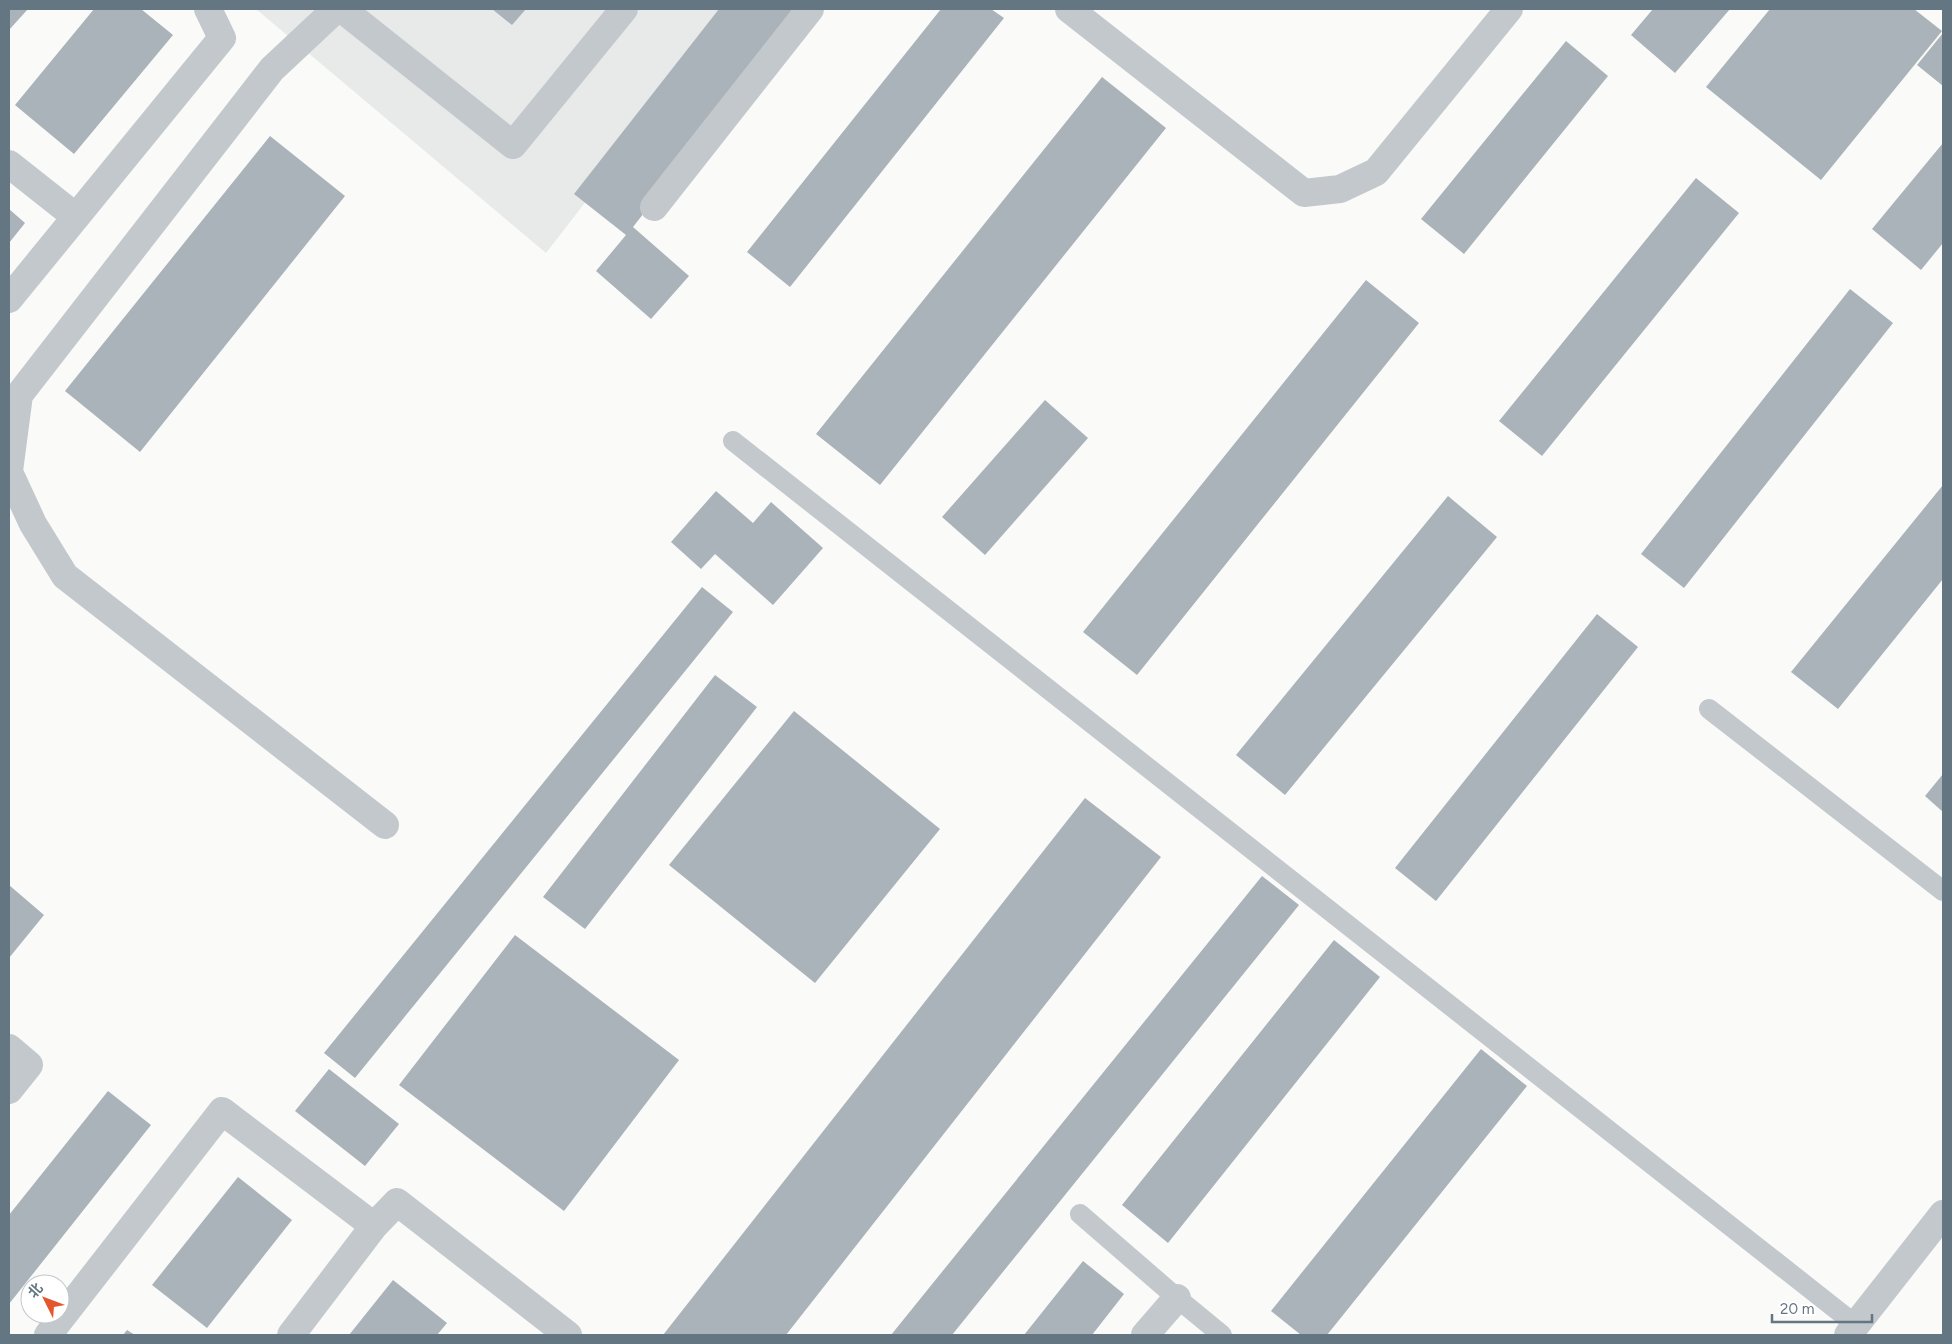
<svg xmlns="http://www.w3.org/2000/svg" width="1952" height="1344" font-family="Figtree,'Noto Sans SC',sans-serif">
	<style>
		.built { fill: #e8e9e9 }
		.building { fill: #aab3b9 }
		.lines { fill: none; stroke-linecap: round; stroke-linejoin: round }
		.service { stroke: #c3c8cc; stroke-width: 20 }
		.minor { stroke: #c3c8cc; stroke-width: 28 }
	</style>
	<rect width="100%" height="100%" fill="#fafaf8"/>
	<path class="built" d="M256,9H735L546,253Z"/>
	<path class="building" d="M9,9H28L9,30Z
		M94,9H141L173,35L74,154L15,105Z
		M492,9H526L512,25Z
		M719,9H803L633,227L689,276L651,319L596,271L626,235L574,194Z
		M941,9H991L1004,18L790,287L747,252Z
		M1653,9H1730L1675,73L1631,35Z
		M1770,9H1914L1942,31L1821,180L1706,87Z
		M1943,33V86L1917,65Z
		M1566,41L1608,76L1464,254L1421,219Z
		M1102,77L1166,128L880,485L816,434Z
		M270,136L345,196L140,452L65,391Z
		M1943,143V243L1921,270L1872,229Z
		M1696,178L1739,213L1542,456L1499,421Z
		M9,209L25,223L9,243Z
		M1366,280L1419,323L1137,675L1083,632Z
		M1850,289L1893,323L1684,588L1641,554Z
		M1045,400L1088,438L985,555L942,517Z
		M1943,485V579L1838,709L1791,672Z
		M716,491L753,523L771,502L823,548L773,605L715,554L701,569L671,542Z
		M1448,496L1497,537L1285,795L1236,755Z
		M702,587L733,612L355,1078L324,1053Z
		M1597,614L1638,647L1436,901L1395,868Z
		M715,675L757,707L585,929L543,897Z
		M794,711L940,829L815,983L669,865Z
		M1943,774V812L1925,796Z
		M1085,798L1161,857L786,1335H663Z
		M1262,876L1299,905L952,1335H891Z
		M9,885L44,915L9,958Z
		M515,935L679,1060L564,1211L399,1085Z
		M1334,940L1380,977L1168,1243L1122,1205Z
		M1481,1049L1527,1086L1327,1335H1301L1271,1311Z
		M329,1069L399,1124L365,1166L295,1111Z
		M108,1091L151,1125L9,1304V1215Z
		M238,1177L292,1220L207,1328L152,1285Z
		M1083,1261L1124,1294L1092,1335H1024Z
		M393,1280L447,1323L437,1335H349Z
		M127,1330L135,1335H123Z"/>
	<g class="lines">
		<path class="service" d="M733,441L1856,1325
			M1709,709L1943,891
			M1080,1214L1177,1298L1222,1335"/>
		<path class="minor" d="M342,9L513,145L624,9
			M1069,9L1304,193L1340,189L1376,172L1509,9
			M9,164L76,217
			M654,207L810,9
			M9,299L222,38L208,9
			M9,471L19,395L272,69L336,9
			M9,472L33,524L65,576L385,825
			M9,1048L29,1065L9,1090
			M374,1226L397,1202L568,1335
			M48,1335L222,1111L374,1226L291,1335
			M1145,1335L1177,1298
			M1848,1335L1943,1214"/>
	</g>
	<rect width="1952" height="1344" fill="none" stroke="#657683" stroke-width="20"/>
	<g transform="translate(45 1299) rotate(312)"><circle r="24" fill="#ffffff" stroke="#c1c8cd"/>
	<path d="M0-4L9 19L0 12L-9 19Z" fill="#e4572e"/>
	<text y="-8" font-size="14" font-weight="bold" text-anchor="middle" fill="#657683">北</text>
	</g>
	<path d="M1772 1314v8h100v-8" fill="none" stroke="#657683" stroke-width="2.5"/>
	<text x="1780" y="1314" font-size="15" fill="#657683" stroke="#ffffff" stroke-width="4" paint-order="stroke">20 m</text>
</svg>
